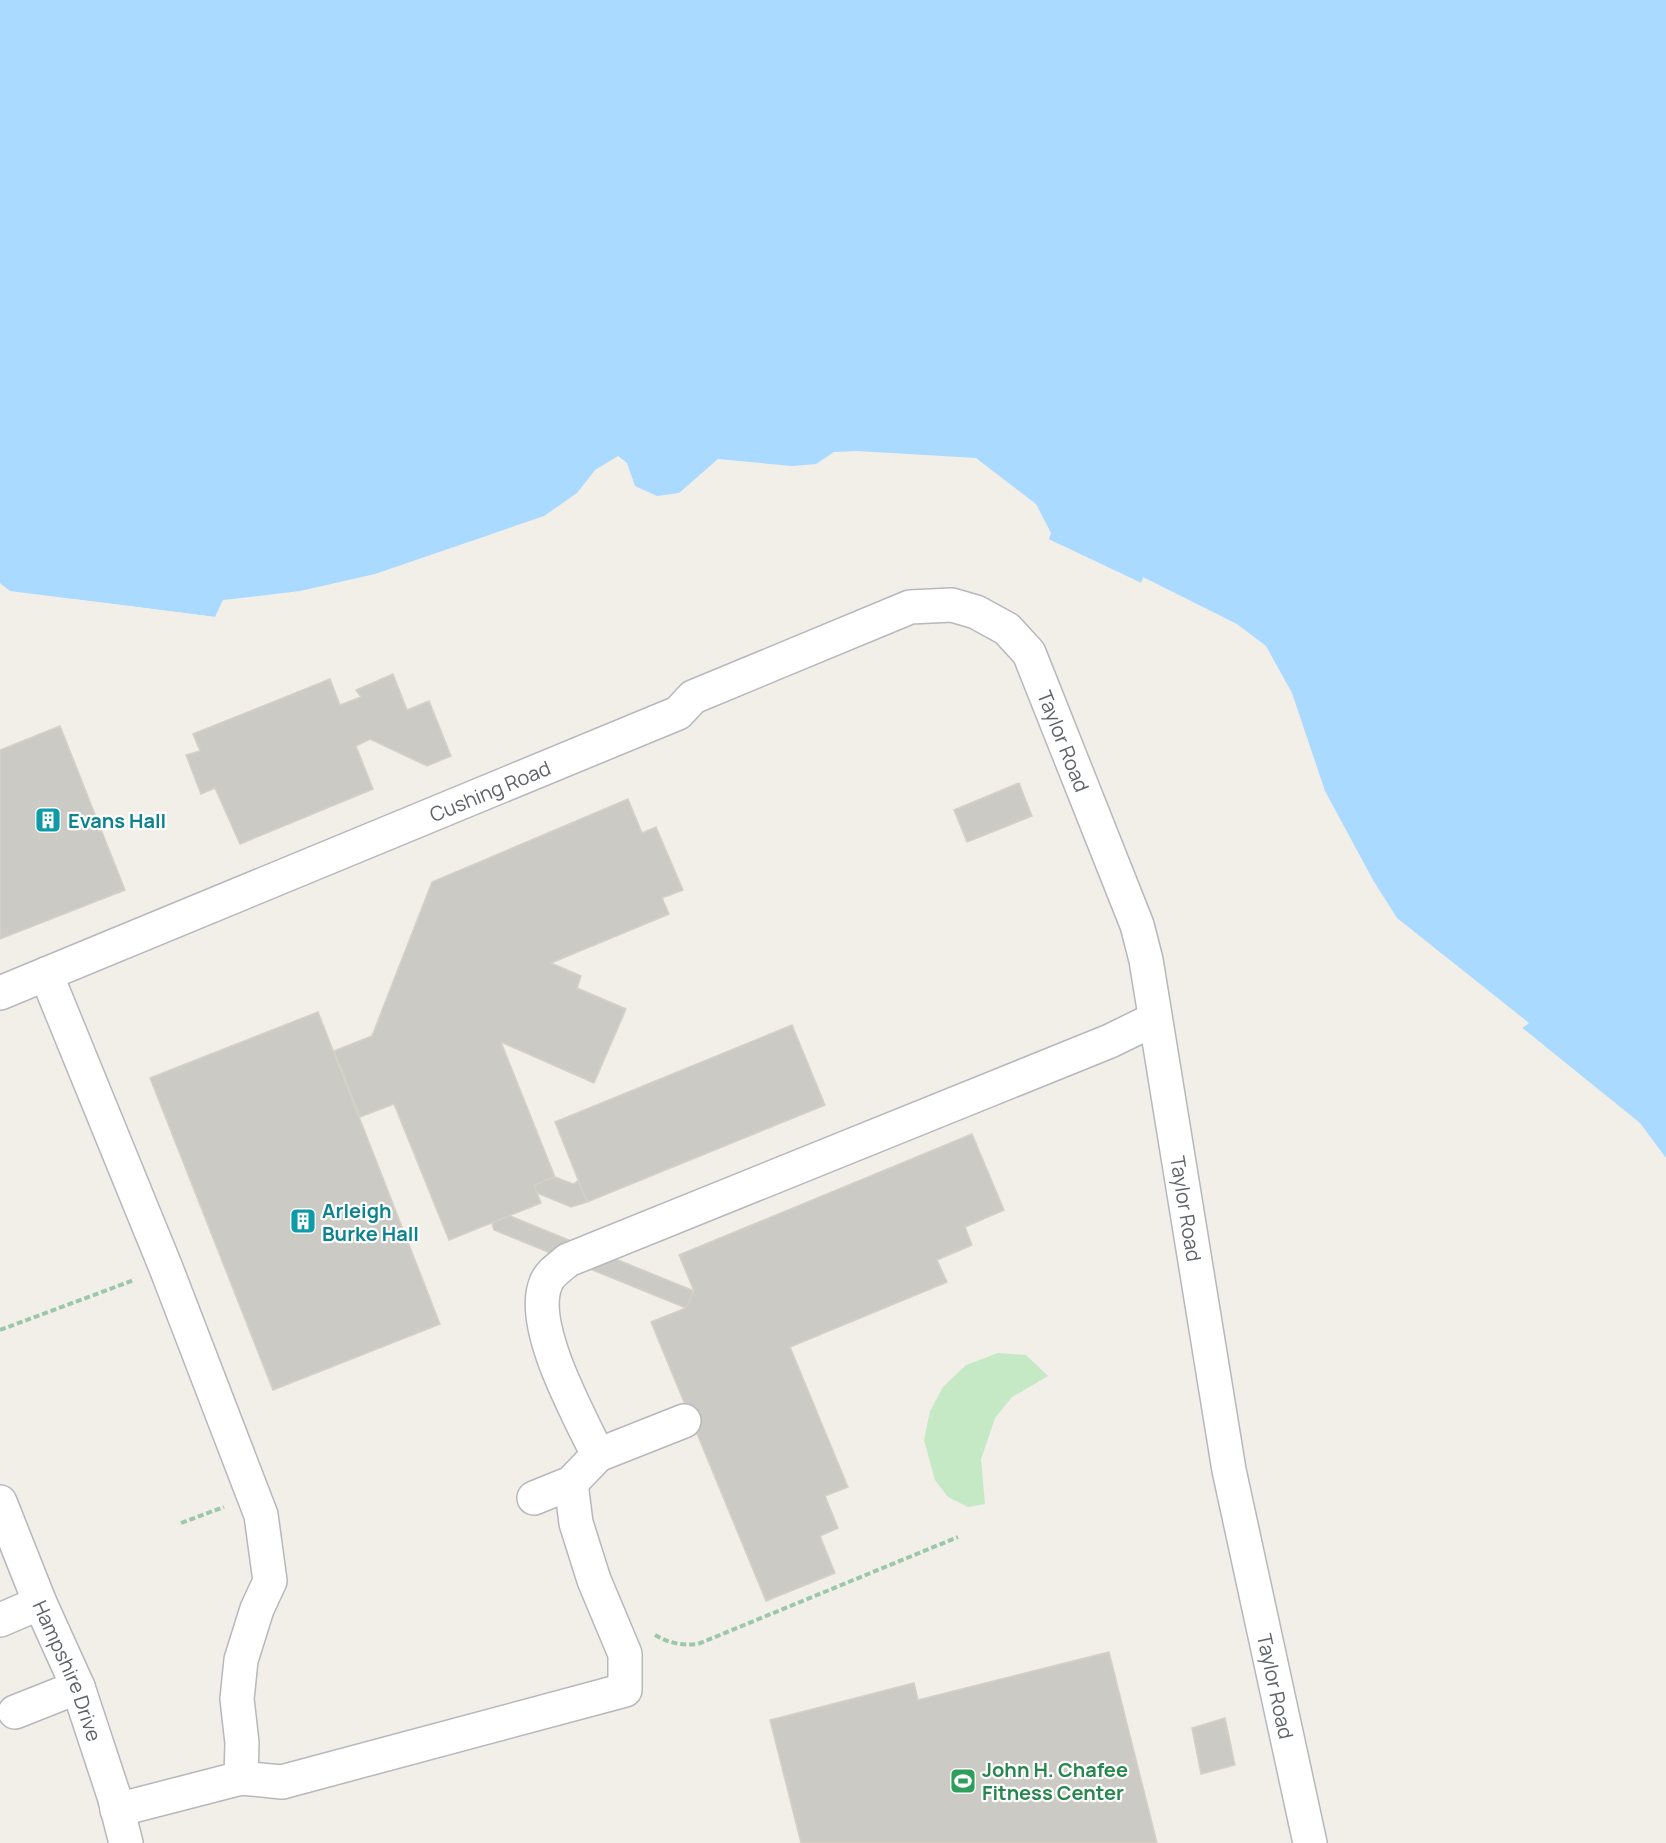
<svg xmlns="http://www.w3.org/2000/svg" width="1666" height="1843" font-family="Manrope,sans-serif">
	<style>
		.green { fill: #c5e8c5 }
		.water { fill: #aadaff }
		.pier { fill: #f1efe8 }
		.building { fill: #cccac5; stroke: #d6d1c6; stroke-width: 1.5 }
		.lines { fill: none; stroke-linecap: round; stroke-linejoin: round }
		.minor-casing { stroke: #b5b8bc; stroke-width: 36 }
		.path { stroke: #9cc7a9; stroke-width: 4; stroke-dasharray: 6 3; stroke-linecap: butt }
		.minor { stroke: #fff; stroke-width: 33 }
		.labels { text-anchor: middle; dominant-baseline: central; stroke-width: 4.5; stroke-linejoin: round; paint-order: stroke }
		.street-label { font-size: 20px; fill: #5f6368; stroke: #fff }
		.culture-label { font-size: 20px; font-weight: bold; fill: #0d838f; stroke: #fff; text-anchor: start }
		.leisure-label { font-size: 20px; font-weight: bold; fill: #27864d; stroke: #fff; text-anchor: start }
	</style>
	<rect width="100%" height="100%" fill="#f1efe8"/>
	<path class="green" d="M998,1353L1026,1355L1048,1376L1012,1397L995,1418L981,1459L985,1504L968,1507L948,1497L935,1480L924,1440L930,1411L943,1387L966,1365Z"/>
	<path class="water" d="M0,0H1666V1158L1640,1123L1525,1030L1462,985L1390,918L1350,863L1289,699L1264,650L1224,622L1038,534L1017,514L965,484L876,472L841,474L814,498H606L247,621L10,591L0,583Z"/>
	<path class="pier" d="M857,451L976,458L1036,504L1051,533L1048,542L1037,537L1016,517L965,500L963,487H887L875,475L842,477L815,501L771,499L733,518L694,527L652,525L625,519L607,503L592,541L534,567L433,594L318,618L246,623L75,602L74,599L215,617L223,600L300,591L375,574L544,516L577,493L595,470L618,456L627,463L635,486L657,496L679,493L718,459L792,466L816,464L834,452Z
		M1143,577L1237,624L1266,646L1292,693L1325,791L1373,880L1397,918L1529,1023L1520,1030L1459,987L1388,920L1348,865L1325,815L1286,700L1262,652L1223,624L1140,586Z"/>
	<path class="building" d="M393,674L407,710L429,701L451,756L427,766L370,739L356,746L373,789L240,844L215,788L201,794L186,755L200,751L193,734L330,679L340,705L361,697L356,690Z
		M60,726L125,890L0,939V750Z
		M1019,783L1032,816L967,842L954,810Z
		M628,799L642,833L656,827L683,890L662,898L669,914L551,963L581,976L577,988L626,1009L594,1083L501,1042L555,1177L534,1185L541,1203L449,1240L394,1104L360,1117L334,1051L372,1036L432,882Z
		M318,1012L440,1324L273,1390L150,1078Z
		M792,1025L825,1105L587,1202L555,1122Z
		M972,1134L1004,1210L965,1227L972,1245L937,1260L947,1282L790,1347L848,1487L825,1496L838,1528L820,1536L835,1573L766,1601L651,1322L686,1308L694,1291L679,1255Z
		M555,1177L573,1184L578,1181L587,1202L571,1207L537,1193L534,1185Z
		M510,1216L694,1291L686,1308L494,1230L492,1223Z
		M1109,1652L1157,1843H801L770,1720L914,1683L918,1700Z
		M1225,1718L1235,1765L1201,1774L1192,1728Z"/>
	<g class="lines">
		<defs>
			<g id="minor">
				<path d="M46,974L166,1268L261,1515L270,1581L257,1609L241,1660L237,1699L242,1743L241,1778"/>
				<path id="s1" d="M0,993L678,713L693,697L910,607L952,605L976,612L1007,629L1029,653L1137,925L1146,960L1229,1470L1310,1843"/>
				<path d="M598,1455C579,1415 528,1325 546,1283C549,1274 561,1266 568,1260L1110,1041L1155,1019"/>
				<path d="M534,1498L571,1483L598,1455L684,1421"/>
				<path id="s2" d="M0,1502L40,1603L78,1687L114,1796L126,1843"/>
				<path d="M0,1620L40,1603"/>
				<path d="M15,1712L78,1687"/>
				<path d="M117,1810L241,1778L282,1782L625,1690V1654L594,1580L576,1523L571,1483"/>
			</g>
		</defs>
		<use href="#minor" class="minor-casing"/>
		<path class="path" d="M0,1330L134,1280
			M181,1523L224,1507
			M655,1635C669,1643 682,1646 698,1644L958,1537"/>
		<use href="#minor" class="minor"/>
	</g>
	<defs>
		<symbol id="building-square" viewBox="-11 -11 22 22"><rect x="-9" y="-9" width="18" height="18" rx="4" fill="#0f9aa8" stroke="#fff"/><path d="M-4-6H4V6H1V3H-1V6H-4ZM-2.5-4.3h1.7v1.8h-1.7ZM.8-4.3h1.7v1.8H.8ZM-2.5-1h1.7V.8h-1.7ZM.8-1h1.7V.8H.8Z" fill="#fff"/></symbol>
		<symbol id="stadium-square" viewBox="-11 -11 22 22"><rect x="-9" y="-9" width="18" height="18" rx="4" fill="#2e9e5b" stroke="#fff"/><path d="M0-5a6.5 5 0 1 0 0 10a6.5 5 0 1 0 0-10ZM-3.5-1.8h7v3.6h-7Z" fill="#fff"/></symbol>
	</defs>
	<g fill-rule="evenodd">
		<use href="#building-square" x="33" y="805" width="30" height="30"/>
		<use href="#building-square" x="288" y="1206" width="30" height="30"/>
		<use href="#stadium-square" x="948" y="1766" width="30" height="30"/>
	</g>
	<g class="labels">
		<g class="street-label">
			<text stroke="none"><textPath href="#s1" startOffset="1220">Taylor Road</textPath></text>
			<text stroke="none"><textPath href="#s1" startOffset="530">Cushing Road</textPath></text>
			<text stroke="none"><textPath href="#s1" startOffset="1706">Taylor Road</textPath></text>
			<text stroke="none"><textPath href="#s2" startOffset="182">Hampshire Drive</textPath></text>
			<text stroke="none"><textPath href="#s1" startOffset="2192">Taylor Road</textPath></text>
		</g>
		<g class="culture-label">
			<text x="68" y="820">Evans Hall</text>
			<text x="322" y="1210">Arleigh<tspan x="322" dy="23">Burke Hall</tspan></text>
		</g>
		<g class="leisure-label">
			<text x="982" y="1769">John H. Chafee<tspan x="982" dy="23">Fitness Center</tspan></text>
		</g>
	</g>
</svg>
